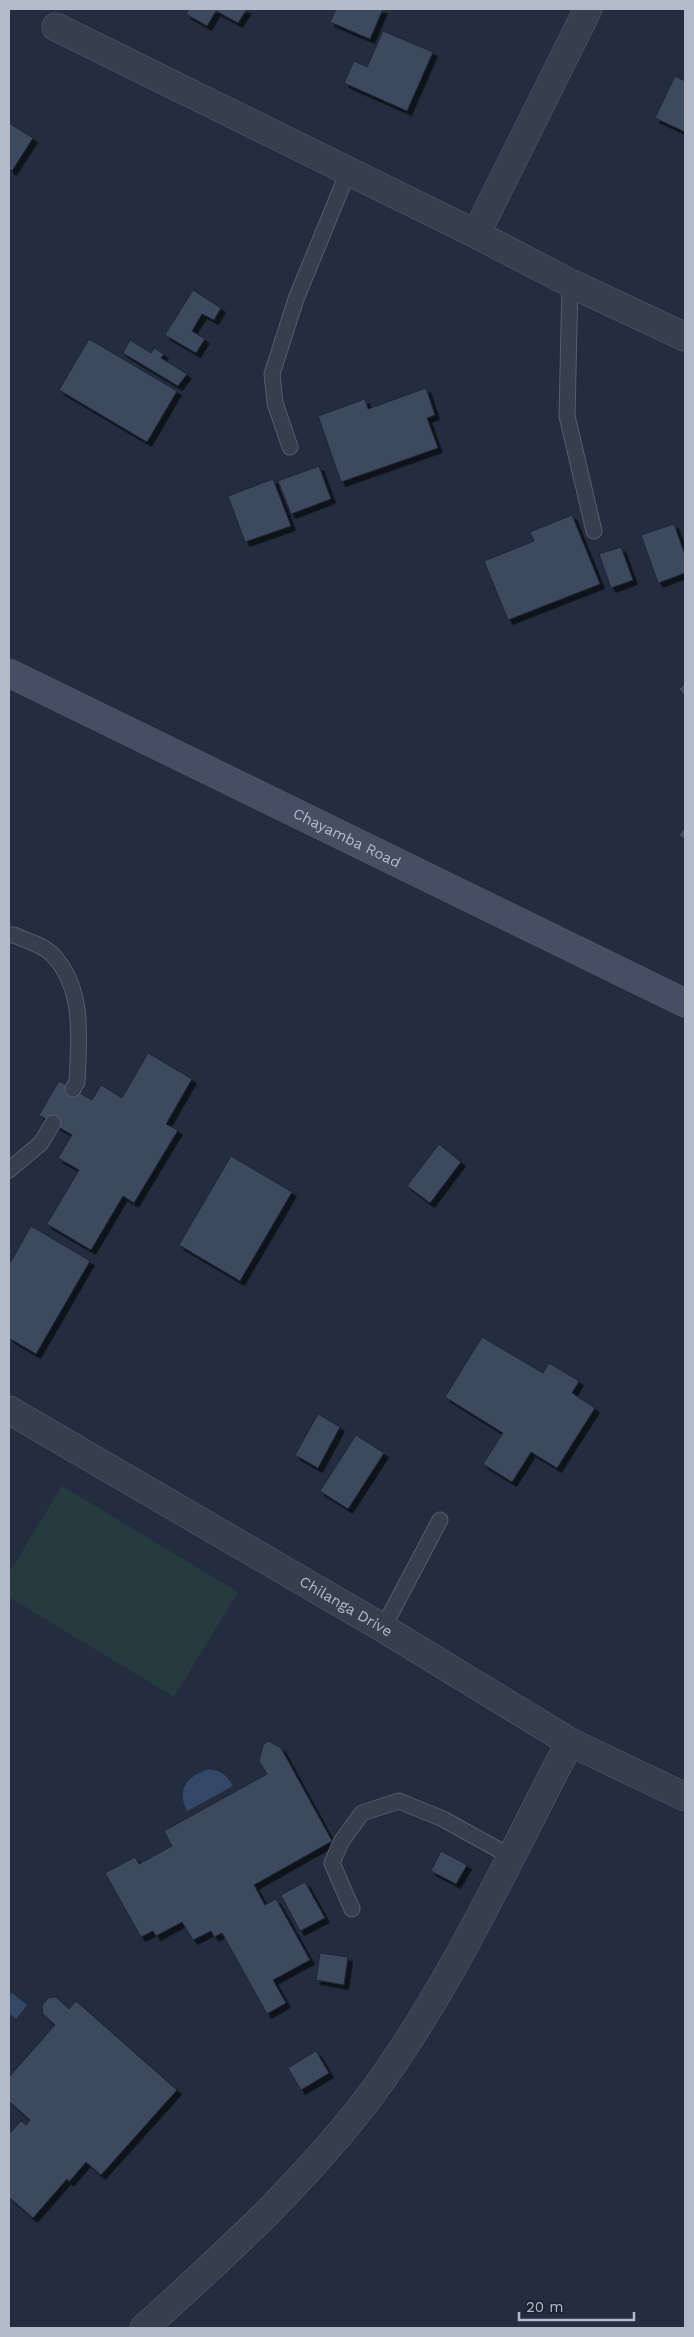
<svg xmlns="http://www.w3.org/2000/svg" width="694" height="2337" font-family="'Work Sans',sans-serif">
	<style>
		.green { fill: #253b40 }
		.water { fill: #354767 }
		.building { fill: #3e4a5f; stroke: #1e2636; filter: url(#shadow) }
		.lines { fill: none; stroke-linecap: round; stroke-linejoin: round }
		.lane-casing { stroke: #555d6d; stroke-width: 17 }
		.street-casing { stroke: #555d6d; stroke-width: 29 }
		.secondary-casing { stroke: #555d6d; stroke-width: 29 }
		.lane { stroke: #373f4f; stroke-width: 15 }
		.street { stroke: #373f4f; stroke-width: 28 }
		.secondary { stroke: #454e62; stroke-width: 28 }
		.labels { text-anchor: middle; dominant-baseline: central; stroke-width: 4; stroke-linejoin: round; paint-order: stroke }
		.street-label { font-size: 15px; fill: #b3baca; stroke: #1c2434 }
	</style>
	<defs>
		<filter id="shadow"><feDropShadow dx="4.5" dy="4.5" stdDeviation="0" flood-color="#0009"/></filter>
	</defs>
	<rect width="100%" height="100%" fill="#232d3f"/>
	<path class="green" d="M62,1486L238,1592L174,1697L9,1597V1573Z"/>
	<path class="water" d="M209,1769C221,1771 226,1774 233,1786L187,1811C176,1789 187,1776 209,1769Z
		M12,1993L27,2005L16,2019L9,2013V1996Z"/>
	<path class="building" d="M189,9H247L238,23L216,11L207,26L186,14Z
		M336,9H383L370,39L330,22Z
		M383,31L433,52L407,111L344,83L354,61L367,67Z
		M675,76L685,81V132L655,118Z
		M9,123L33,138L12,171L9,169Z
		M193,290L221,308L214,320L202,314L192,331L205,339L196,353L165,335Z
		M89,339L177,391L147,442L59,390Z
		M130,340L151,353L154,348L164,354L161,358L187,374L178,386L123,353Z
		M426,388L435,415L427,418L438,448L341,482L318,416L365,399L368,409Z
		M319,466L331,499L291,514L278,481Z
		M273,479L291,526L245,542L228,496Z
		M572,515L600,584L508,620L484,561L534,541L530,532Z
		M674,524L685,555V573L658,583L641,535Z
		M621,547L633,580L611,588L599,554Z
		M685,683V696L679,689Z
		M685,827V840L679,835Z
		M148,1053L192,1079L166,1124L178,1130L134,1203L123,1196L91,1250L47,1224L79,1170L58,1158L72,1135L39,1115L59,1081L92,1100L101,1085L122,1098Z
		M439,1144L461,1162L430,1203L407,1186Z
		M231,1156L292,1192L240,1281L179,1245Z
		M31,1226L90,1261L36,1354L9,1338V1265Z
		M482,1337L543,1373L549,1363L579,1381L572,1393L595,1408L557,1468L531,1452L512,1482L483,1464L503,1433L445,1397Z
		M318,1414L340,1427L318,1468L295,1455Z
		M356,1435L384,1453L348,1509L320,1491Z
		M268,1741L281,1748L332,1841L254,1885L265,1905L276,1899L310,1960L273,1980L286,2003L267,2014L222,1933L214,1937L211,1931L193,1940L182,1922L156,1936L153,1931L141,1937L105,1873L135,1857L139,1864L172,1846L164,1831L267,1774L259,1761L263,1745Z
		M441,1851L467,1865L456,1884L431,1871Z
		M305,1882L325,1918L300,1931L281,1895Z
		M320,1953L348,1957L344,1985L316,1980Z
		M56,1997L69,2009L76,2001L177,2090L101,2175L86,2162L69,2182L67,2179L33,2218L9,2197V2134L21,2121L26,2125L30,2120L9,2101V2077L55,2025L43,2014L42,2006L48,1998Z
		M316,2051L329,2073L301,2090L288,2068Z"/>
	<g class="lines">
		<defs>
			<path id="lane" d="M570,283L567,416L594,531
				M290,447L275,403L272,374L296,299L348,172
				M9,935H14C25,940 43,945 52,954C85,989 79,1037 77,1082L73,1089
				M9,1170L41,1143L53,1123
				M383,1628L440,1520
				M352,1909L332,1863L341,1842L362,1813L399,1801L443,1819L510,1856"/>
			<g id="street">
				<path d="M56,27L476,234L570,283L685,337"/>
				<path d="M476,234L588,9"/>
				<path id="s1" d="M9,1410L383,1628L570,1742L685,1797"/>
				<path d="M144,2328C225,2255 307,2180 373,2092C452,1984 508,1860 570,1742"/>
			</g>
			<g id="secondary">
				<path id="s2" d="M9,673L685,1003"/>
			</g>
		</defs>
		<use href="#lane" class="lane-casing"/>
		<use href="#street" class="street-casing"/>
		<use href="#secondary" class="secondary-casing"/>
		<use href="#lane" class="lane"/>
		<use href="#street" class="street"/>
		<use href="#secondary" class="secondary"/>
	</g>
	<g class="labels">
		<g class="street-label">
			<text stroke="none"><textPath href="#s2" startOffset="376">Chayamba Road</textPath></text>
			<text stroke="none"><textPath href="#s1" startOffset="390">Chilanga Drive</textPath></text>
		</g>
	</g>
	<rect width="694" height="2337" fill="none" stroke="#b3baca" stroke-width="20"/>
	<path d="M519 2312v8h115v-8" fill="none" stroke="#b3baca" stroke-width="2.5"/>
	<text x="526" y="2312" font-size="15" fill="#b3baca" stroke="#1c2434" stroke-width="4" paint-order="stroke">20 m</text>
</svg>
